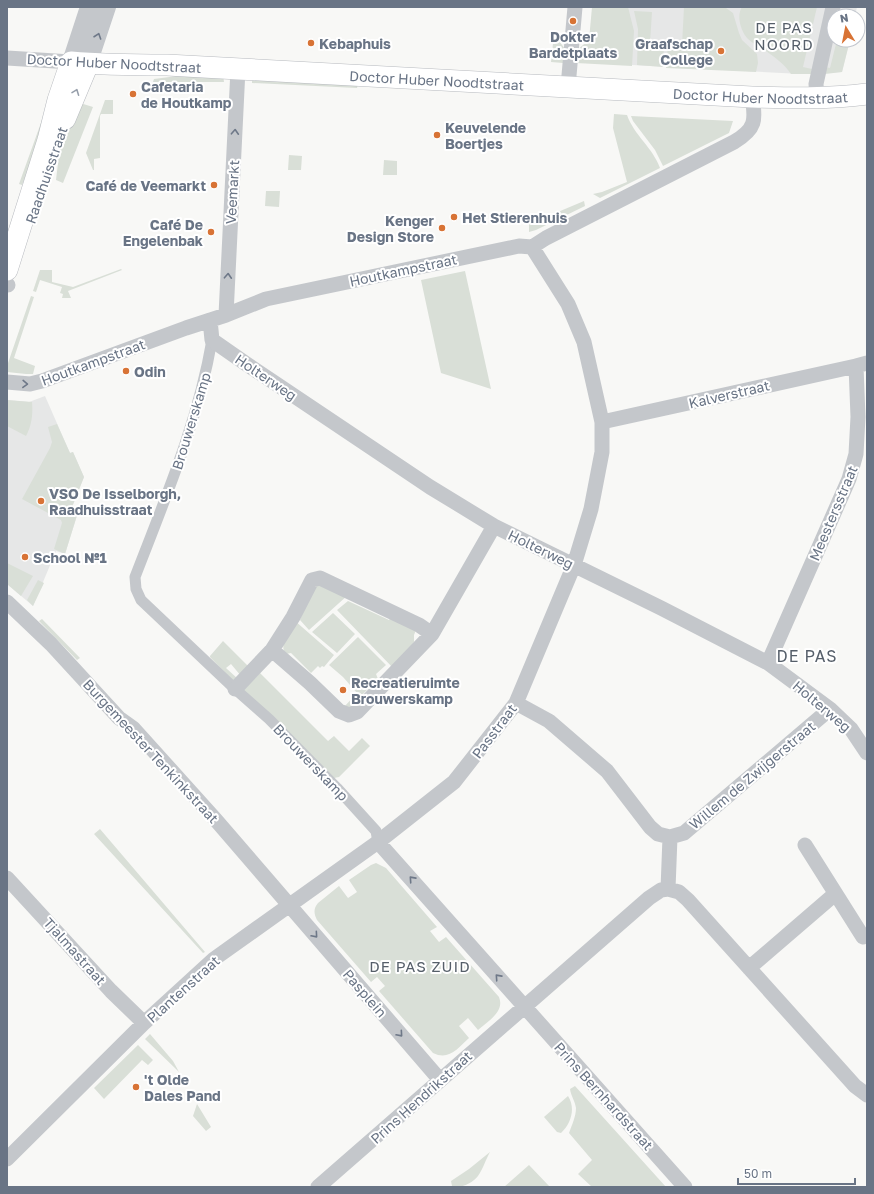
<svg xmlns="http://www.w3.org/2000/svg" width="874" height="1194" font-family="'Golos Text',sans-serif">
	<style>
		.built { fill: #e6e7e7 }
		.green { fill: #d9dfd7 }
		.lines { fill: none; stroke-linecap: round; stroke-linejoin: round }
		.secondary-casing { stroke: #b7babf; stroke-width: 22 }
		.pedestrian { stroke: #c4c7cb; stroke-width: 11 }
		.minor { stroke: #c4c7cb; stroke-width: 15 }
		.tertiary { stroke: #c4c7cb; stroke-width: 18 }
		.secondary { stroke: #fff; stroke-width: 21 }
		.oneway { stroke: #6e7888 }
		.oneway2 { stroke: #969eaa }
		.poi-dot { fill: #d87335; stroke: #fff; stroke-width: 1.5 }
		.labels { text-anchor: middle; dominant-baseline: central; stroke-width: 4; stroke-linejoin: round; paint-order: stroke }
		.poi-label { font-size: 14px; font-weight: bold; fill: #697485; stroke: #fff; text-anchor: start }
		.street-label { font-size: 14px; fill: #697485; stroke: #fff }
		.neighbourhood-label { font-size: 15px; letter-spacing: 1px; fill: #565f6a; stroke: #fff }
		.quarter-label { font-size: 16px; letter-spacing: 1px; fill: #565f6a; stroke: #fff }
	</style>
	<rect width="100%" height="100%" fill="#f8f8f6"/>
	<path class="built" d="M599,7H857L855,16H834V40H850L842,72L801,74L594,63Z
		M45,396L70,453L73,452L84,477L72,507L79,509L65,554L56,551L33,606L7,584V400L29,402Z"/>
	<path class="green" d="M592,7H628L634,31L632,66L576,63L577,50L589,40Z
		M684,7L726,8L733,13L739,33L742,40L757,54L758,63L756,72L666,68L668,45H682Z
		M742,7H817L803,67L812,69L811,74H791C785,65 776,58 766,51C760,47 753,44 748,39C741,32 736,16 742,7Z
		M634,11L652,12L650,43L664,44L663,67L637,65L638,29Z
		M554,34L565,49L563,63L551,62Z
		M837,40H850L842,72L825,74V67L830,68Z
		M185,75H223L224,82H153L154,79Z
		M252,76L358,84L357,88L252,83Z
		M105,100H113V114H101L100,116V158L94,159V170H93L86,153Z
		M80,103L93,107L63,183L56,180L60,146L73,116Z
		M47,106H50L27,173L22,185L19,184Z
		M614,114L627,115C634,135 653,148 660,168L600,198L593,194L602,192L627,182L613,128Z
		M631,116L733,121L729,133L663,166L655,150L633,121Z
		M289,155L302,156L301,170H288Z
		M384,160L397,161V175H383Z
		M266,191H280L279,207L265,206Z
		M584,201L585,206L536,230L529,232V216L546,217Z
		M121,269L122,270L68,291L71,298H62L63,294L60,293L62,287L40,280L36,292L33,291L40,270H52V282L73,287Z
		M465,271L491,389L441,373L421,280Z
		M31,296L34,297L14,358L35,366L33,374H26L7,372V366Z
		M7,400L32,402C33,414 32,425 26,436L7,426Z
		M57,424L70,453L73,452L84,477L72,507L79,509L65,554L54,549L62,523L61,520L22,499L50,448L52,442L48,427Z
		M7,563L33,576L21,596L7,584Z
		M38,580L44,583L33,606L27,600Z
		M319,584L348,595L309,630L300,620L310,591Z
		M348,601L389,620L392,616L416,630L414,635V642L394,669L337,610Z
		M333,613L355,634L337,653L312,632Z
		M42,619L80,658L77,660L39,621Z
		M294,620L334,655L324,667L322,666L320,668L318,666L311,673L291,653L286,654C278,646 290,629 294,620Z
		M358,637L386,665L376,674L378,679L362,695V702L355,709L344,707L357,693L343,677L329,665Z
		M223,641L249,667L241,676L231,664L226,668L238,679L233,681L210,657V656Z
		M260,673L328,741L334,736L349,751L362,738L370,746L339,777L334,778L243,690Z
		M100,829L205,952L203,953L94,834Z
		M376,863L386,868L437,927L430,931L439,942L446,937L499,997C505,1012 488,1021 478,1030L468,1018L459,1026L469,1038C458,1048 449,1061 433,1053L379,991L385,986L377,977L371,982L317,920C314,914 313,909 318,903L339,886L348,898L357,892L349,880L371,865Z
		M150,1034L173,1061L179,1072L145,1039Z
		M138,1045L153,1060L148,1065L142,1060L104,1099L94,1088Z
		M575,1086L666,1187H592L578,1174L592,1160L569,1133C572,1125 576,1116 576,1108C575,1101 571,1096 570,1089Z
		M568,1096C576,1108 571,1124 561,1133L557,1132L544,1117Z
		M197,1104L211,1127L206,1131L193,1116Z
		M490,1152C486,1159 483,1169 478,1176C473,1183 460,1189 452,1186L451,1181L469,1169Z
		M529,1165L550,1187H504Z"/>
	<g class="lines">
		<defs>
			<g id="secondary">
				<path d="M65,119L88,64"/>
				<path id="s1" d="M7,270L48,140L58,100L71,62C103,65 135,65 167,65L752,97C791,98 829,99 867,94"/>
			</g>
		</defs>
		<use href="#secondary" class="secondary-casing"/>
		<path class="pedestrian" d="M212,340C198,422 165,499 135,577L136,589L141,600L235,689L269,719L337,788L376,831L378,842"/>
		<path class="minor" d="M7,58L71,62
			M568,87L575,7
			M817,98L816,84L833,7
			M7,285H8
			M226,315L238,69
			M210,320L212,340L245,363L430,487L494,526L661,608L768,663L830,709L851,729L867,753
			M7,382L30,384L42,381L186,328L226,315L266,299L519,246L532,247L546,238L734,142C756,129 756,120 752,97
			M602,422L856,366
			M7,602L51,644L119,718L133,728L215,819L440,1080
			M432,634L419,625L320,578L312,580L293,617L272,650L310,683L339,711L349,715L357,712L432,634L494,526
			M768,663L849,479L856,454L858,417L856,366L867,363
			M235,689L272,650
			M516,703L549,721L607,771L650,827L658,834L670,837
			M378,842L685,1187
			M805,845L863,937
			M7,878L111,991L144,1023
			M668,889L679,892L688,900L855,1086L867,1095
			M749,968L835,894
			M7,1159L144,1023L214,959L378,842L454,782L516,703L574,565L591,509L602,452V422L584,342L568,304L532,247
			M318,1187L649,898L661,890L668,889L670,837L684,833L830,709"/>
		<path class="tertiary" d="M71,62L89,7
			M88,64L107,7"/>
		<use href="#secondary" class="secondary"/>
	</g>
	<defs><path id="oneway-chevron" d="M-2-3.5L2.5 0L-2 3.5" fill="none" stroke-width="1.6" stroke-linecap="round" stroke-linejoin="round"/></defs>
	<g class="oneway">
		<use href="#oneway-chevron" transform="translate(98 36) rotate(-71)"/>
		<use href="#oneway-chevron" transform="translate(235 132) rotate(-87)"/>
		<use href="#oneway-chevron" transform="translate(228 276) rotate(-87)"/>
		<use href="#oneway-chevron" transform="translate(25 384) rotate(2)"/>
		<use href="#oneway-chevron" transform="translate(412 879) rotate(-132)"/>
		<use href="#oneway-chevron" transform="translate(315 935) rotate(49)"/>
		<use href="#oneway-chevron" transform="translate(498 977) rotate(-132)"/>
		<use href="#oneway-chevron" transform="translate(400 1034) rotate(49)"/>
	</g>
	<use class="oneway2" href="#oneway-chevron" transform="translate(76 92) rotate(-69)"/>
	<g class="poi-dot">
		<circle cx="573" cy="21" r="4"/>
		<circle cx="311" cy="43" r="4"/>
		<circle cx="721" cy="51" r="4"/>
		<circle cx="133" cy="94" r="4"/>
		<circle cx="437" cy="135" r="4"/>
		<circle cx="214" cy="185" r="4"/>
		<circle cx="454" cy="217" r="4"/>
		<circle cx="442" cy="228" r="4"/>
		<circle cx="211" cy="232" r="4"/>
		<circle cx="126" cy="371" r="4"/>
		<circle cx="41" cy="501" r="4"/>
		<circle cx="25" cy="557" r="4"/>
		<circle cx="343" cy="690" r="4"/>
		<circle cx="136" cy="1087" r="4"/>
	</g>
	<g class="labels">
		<g class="poi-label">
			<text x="573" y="36" text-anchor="middle">Dokter<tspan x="573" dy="16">Bardetplaats</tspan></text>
			<text x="319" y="43">Kebaphuis</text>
			<text x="713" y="43" text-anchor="end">Graafschap<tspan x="713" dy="16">College</tspan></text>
			<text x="141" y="86">Cafetaria<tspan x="141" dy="16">de Houtkamp</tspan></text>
			<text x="445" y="127">Keuvelende<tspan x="445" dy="16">Boertjes</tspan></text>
			<text x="206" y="185" text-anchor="end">Café de Veemarkt</text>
			<text x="462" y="217">Het Stierenhuis</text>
			<text x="434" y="220" text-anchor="end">Kenger<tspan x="434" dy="16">Design Store</tspan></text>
			<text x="203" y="224" text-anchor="end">Café De<tspan x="203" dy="16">Engelenbak</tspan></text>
			<text x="134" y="371">Odin</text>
			<text x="49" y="493">VSO De Isselborgh,<tspan x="49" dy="16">Raadhuisstraat</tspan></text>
			<text x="33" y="557">School №1</text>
			<text x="351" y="682">Recreatieruimte<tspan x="351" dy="16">Brouwerskamp</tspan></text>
			<text x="144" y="1079">'t Olde<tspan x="144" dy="16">Dales Pand</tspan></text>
		</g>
		<g class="street-label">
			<text transform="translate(114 63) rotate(3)">Doctor Huber Noodtstraat</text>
			<text stroke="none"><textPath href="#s1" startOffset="584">Doctor Huber Noodtstraat</textPath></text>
			<text stroke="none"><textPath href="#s1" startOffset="908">Doctor Huber Noodtstraat</textPath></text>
			<text transform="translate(46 175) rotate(-71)">Raadhuisstraat</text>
			<text transform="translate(232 192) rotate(-87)">Veemarkt</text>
			<text transform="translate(403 270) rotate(-12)">Houtkampstraat</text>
			<text transform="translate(93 362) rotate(-20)">Houtkampstraat</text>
			<text transform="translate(266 377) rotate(34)">Holterweg</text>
			<text transform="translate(729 394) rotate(-13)">Kalverstraat</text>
			<text transform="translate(191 421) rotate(-73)">Brouwerskamp</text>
			<text transform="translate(833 513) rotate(-67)">Meestersstraat</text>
			<text transform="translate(541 549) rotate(26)">Holterweg</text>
			<text transform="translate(822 706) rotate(40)">Holterweg</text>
			<text transform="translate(494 731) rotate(-53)">Passtraat</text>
			<text transform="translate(151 751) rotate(47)">Burgemeester Tenkinkstraat</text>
			<text transform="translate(311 762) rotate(46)">Brouwerskamp</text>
			<text transform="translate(752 775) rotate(-40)">Willem de Zwijgerstraat</text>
			<text transform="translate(75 951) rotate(48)">Tjalmastraat</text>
			<text transform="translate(183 989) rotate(-42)">Plantenstraat</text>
			<text transform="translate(365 993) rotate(49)">Pasplein</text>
			<text transform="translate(604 1096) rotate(48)">Prins Bernhardstraat</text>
			<text transform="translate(421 1097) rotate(-42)">Prins Hendrikstraat</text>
		</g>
		<g class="neighbourhood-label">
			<text x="784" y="27">DE PAS<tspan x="784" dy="17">NOORD</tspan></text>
			<text x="420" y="966">DE PAS ZUID</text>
		</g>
		<g class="quarter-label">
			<text x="807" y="656">DE PAS</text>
		</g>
	</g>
	<rect width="874" height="1194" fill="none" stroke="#697485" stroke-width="16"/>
	<g transform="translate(846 28) rotate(350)"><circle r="19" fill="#ffffff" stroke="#c3c7ce"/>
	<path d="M0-3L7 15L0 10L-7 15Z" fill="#d87335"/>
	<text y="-6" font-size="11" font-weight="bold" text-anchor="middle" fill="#697485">N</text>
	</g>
	<path d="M738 1178v6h117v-6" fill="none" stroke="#697485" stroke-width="2"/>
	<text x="744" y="1178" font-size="12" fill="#697485" stroke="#ffffff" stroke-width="3" paint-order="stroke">50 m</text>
</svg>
